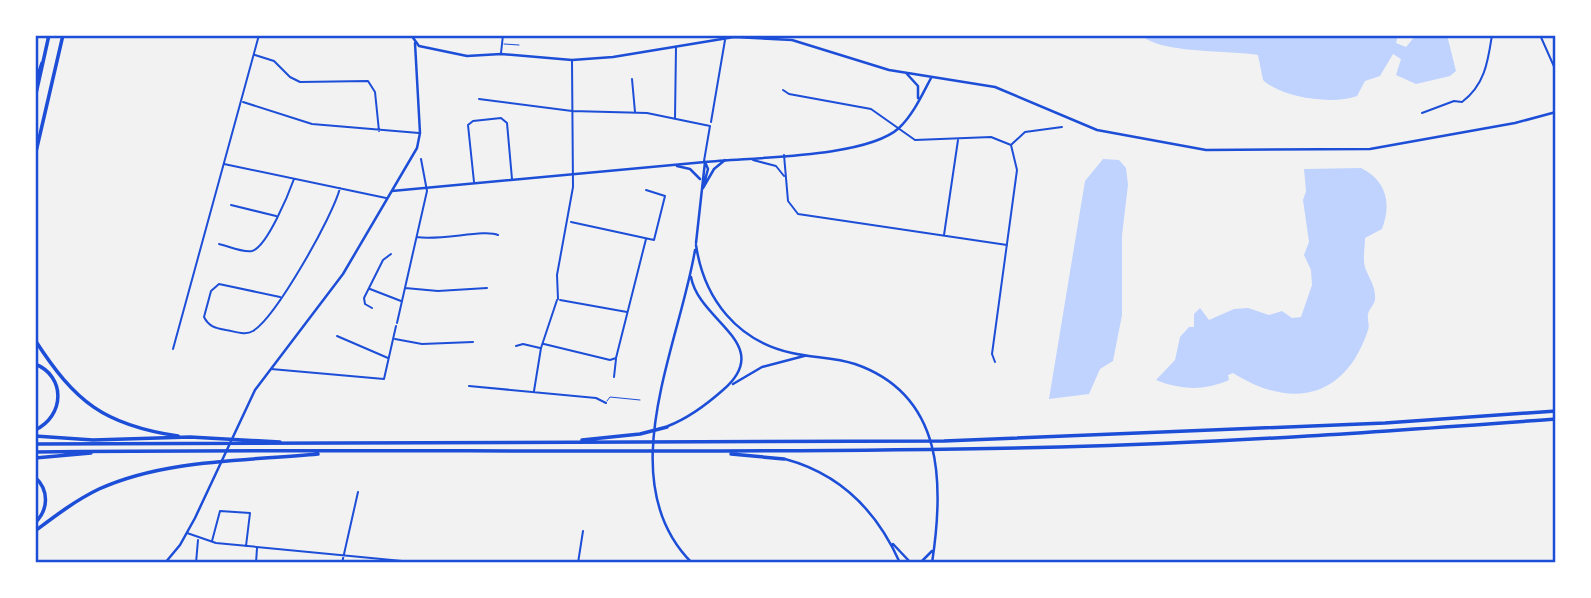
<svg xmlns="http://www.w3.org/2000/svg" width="1591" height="598" font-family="'Source Sans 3',sans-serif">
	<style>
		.water { fill: #bfd3fe }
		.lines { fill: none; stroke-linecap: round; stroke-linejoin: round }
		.service { stroke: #1d4ed8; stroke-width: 1 }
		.minor { stroke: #1d4ed8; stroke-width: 2 }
		.tertiary { stroke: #1d4ed8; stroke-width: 2.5 }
		.secondary { stroke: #1d4ed8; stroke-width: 2.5 }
		.trunk { stroke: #1d4ed8; stroke-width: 2.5 }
		.motorway { stroke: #1d4ed8; stroke-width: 3.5 }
		.neatline { fill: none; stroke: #1d4ed8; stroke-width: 2.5 }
	</style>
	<rect width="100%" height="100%" fill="#f2f2f2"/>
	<path class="water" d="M1141,35H1398L1396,43L1406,47L1416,35H1447L1456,71L1450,76L1416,84L1396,75L1401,59L1393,54L1380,76L1365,81L1357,96C1332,105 1282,98 1263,80L1258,55C1231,50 1160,54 1141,35Z
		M1103,159L1119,160L1126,168L1128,185L1122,235V315L1113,361L1100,369L1089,394L1049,399L1085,181Z
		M1361,168C1386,180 1392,203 1382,229L1365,238C1365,248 1362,261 1366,270C1370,280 1376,287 1375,300C1374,305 1369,309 1368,314C1367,320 1370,325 1368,330C1345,400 1290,409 1233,373L1228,375L1229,380C1204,391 1180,390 1156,380L1175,360L1180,337L1189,327H1194V314L1200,308L1209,320L1234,309L1248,308L1269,315L1282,311L1292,318L1301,317L1312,285L1311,270L1304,255L1309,242L1303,200L1306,191L1304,169Z"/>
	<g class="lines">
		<path class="service" d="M504,44L519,45
			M607,401L610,397L640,400"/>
		<path class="minor" d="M1540,35L1556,71
			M501,53L503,35
			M255,55L274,61L290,77L300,82L368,81L375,92L379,131
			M632,79L635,112
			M783,90L789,94L871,109L915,140L991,137L1011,145
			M479,99L572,111L647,113L710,126L704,161
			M243,102L312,124L419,133
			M1422,113L1454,101L1462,102C1485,85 1488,61 1492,35
			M675,118L676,47
			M711,122L725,40
			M1012,144L1025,132L1062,127
			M784,155L788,201L798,214L1007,245
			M753,160L776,166L784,176
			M224,164L386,198
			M474,182L468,125L473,121L501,118L507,123L512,179
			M231,205L276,216
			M571,222L654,240L665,196L646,190
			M944,235L958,140
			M417,237C440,241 485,229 498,235
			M219,244C228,246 243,253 252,251C267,247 289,193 294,179
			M405,288L438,291L487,288
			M370,289L401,301
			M280,297L219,284L211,291L204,317C209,327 216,328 226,330C234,331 245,336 253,331C276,317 333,216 340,188
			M558,299L557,275L573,187L572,61
			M560,300L627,312
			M372,308L365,304L364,298L383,260L391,254
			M397,323L427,191L421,159
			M337,336L388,358
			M395,339L422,344L473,342
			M544,344L610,360L616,358L646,239
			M516,346L523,344L540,348
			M173,349L259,35
			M995,362L992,354L1017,170L1011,145
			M271,369L384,379L396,326
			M614,377L616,359
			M469,386L596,398L606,403
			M534,391L541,348L557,300
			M187,533L216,543L423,563
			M212,541L220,511L250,513L246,546
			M196,563L198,540
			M256,563L257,548
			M342,563L358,492
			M578,563L583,531"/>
		<path class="tertiary" d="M392,191L705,162
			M165,563L180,545L195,518L255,390L343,274L417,148L420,133L415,43"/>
		<path class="secondary" d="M411,35L419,46L467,56L501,54L572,60L613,57L734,37L792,40L889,70L995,87L1097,130L1206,150L1370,149L1515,123L1556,112
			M907,74L918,86V98
			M705,162C752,157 866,158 899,128C913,115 922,95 931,78"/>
		<path class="trunk" d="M677,166L690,169L700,179
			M704,184L708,169L705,162
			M703,188L714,169L725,160
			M696,243L705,162
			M696,245C704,299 737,341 792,353C813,358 834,357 855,364C945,395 944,485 932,563
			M733,384L762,367L804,356
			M668,426C689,418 706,405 723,390C776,344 699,322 691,277
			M785,459C841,474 877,511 900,563
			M893,544L911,563
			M692,563C610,481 679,347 695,250
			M920,563L932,551"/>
		<path class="motorway" d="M35,84L42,63
			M35,98L49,35
			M35,156L63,35
			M35,340C75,402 104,425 178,436
			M35,364C66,376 65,416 35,430
			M35,436L93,440L190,437L280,442
			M582,440L640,434L667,427
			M35,444L944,441L1385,423L1556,411
			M35,452C377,448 718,455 1060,447C1225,443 1391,431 1556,419
			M731,454L784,459
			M35,458L91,453
			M35,477C49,490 49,509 35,523
			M35,531C55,516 76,500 99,489C165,459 246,461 318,454"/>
	</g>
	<rect width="1591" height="598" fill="none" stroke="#ffffff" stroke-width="74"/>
	<rect x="37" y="37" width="1517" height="524" class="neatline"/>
</svg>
